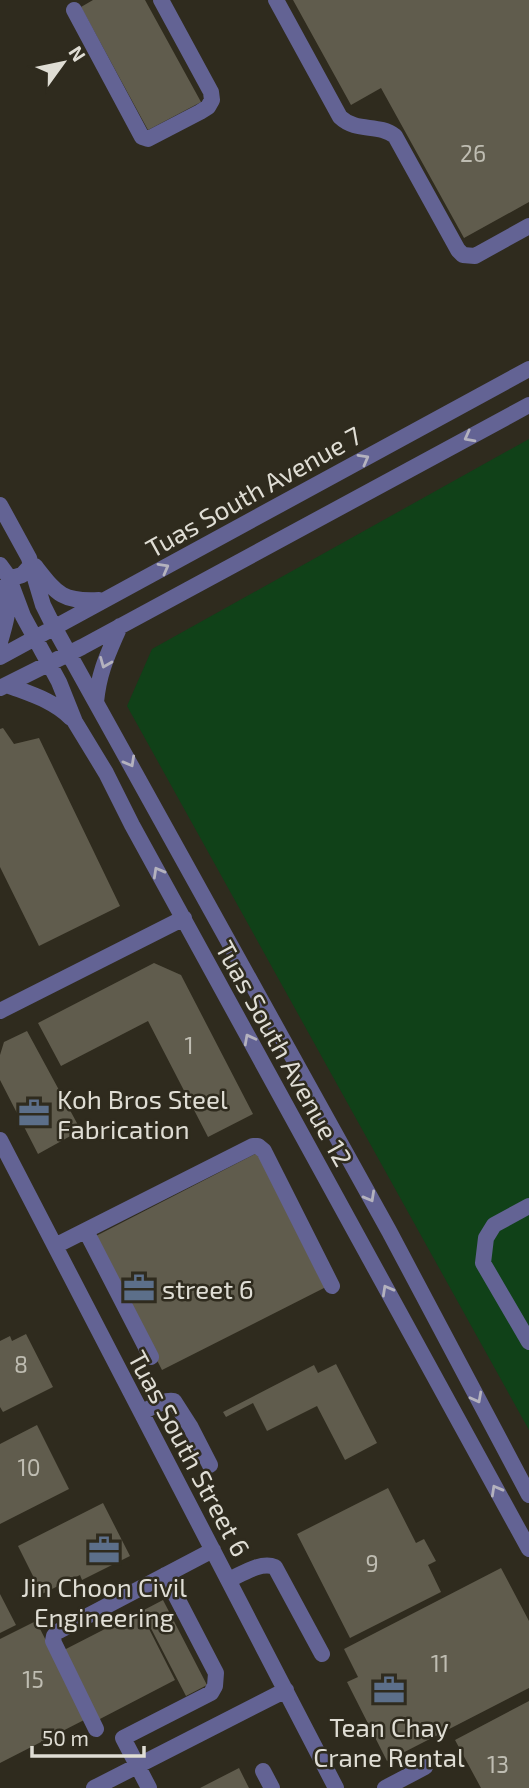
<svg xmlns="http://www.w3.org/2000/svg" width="529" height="1788" font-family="'Exo 2',sans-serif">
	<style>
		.green { fill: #104118 }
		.building { fill: #605c4d }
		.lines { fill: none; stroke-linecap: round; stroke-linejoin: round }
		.minor { stroke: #636394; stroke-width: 16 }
		.oneway { stroke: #b4b2be }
		.labels { text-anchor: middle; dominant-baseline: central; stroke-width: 5; stroke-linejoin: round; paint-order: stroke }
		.number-label { font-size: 23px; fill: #bfbdb2 }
		.street-label { font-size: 26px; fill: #dfddd4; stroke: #2f2b1e }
		.poi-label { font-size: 26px; fill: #dfddd4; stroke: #2f2b1e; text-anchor: start }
	</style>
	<rect width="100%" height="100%" fill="#2f2b1e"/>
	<path class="green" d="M529,439V1430L127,706L152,649Z"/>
	<path class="building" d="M93,0H145L201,102L148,130L81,7Z
		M293,0H529V202L464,238L381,88L351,105Z
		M3,728L14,744L39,738L120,906L39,946L0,867V729Z
		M154,963L181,975L253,1114L208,1137L148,1021L61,1066L38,1023Z
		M27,1031L78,1125L71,1129L74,1134L38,1154L0,1080V1055L4,1042Z
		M257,1153L326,1287L162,1370L94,1237Z
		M26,1334L53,1387L3,1412L0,1407V1341L10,1336L12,1341Z
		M336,1364L377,1443L345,1460L317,1406L267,1431L253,1403L226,1417L223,1412L314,1365L318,1373Z
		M37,1425L69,1489L0,1524V1444Z
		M388,1488L416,1543L424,1539L436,1561L428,1565L441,1592L350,1638L297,1534Z
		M103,1503L130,1556L82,1580L80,1575L42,1594L18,1546Z
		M501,1568L529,1621V1688L387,1761L347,1682L358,1677L344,1649Z
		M0,1594L16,1625L0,1633Z
		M163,1600L207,1685L186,1696L142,1611Z
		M140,1611L175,1680L98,1720L62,1651Z
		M36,1621L86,1719L0,1763V1639Z
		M529,1701V1788H481L455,1740Z
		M239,1768L249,1788H200Z"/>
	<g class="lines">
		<path class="minor" d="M276,0L340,117C357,133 378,123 395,136L458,250L463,255L475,256L529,226
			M74,10L142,137L148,139L200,112L208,107L212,100L211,92L161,0
			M0,505L29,558L31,565L22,575L12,578L8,576
			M0,565L8,576L23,616L59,682L75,722L106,773L132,825L529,1549
			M31,565L43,605L54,627L389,1231L529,1495
			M35,566C57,594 62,602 99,600
			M0,642C6,620 11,610 4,587
			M0,657L529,369
			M7,685C30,694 53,700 71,718
			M0,688L82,647L529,405
			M96,702C99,671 108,654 120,626
			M0,1011L184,918
			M0,1140L336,1788
			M529,1206L494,1225L486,1238L483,1263L529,1342
			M86,1231L151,1357
			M55,1246L253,1146H258L264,1151L332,1286
			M142,1412C151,1408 164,1399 174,1401L190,1426L210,1465
			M229,1580C242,1574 261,1561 275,1567L322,1654
			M96,1729L53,1641L54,1636L57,1632L213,1550
			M263,1771L272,1788
			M94,1788L286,1690
			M149,1788L123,1738L211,1693L215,1686L216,1673L165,1575
			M385,1788L425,1767"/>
	</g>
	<defs><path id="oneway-chevron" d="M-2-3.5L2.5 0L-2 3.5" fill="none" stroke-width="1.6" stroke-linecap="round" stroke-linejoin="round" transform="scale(1.75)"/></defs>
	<g class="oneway">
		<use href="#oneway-chevron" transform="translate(469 437) rotate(152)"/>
		<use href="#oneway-chevron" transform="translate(364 459) rotate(-29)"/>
		<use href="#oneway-chevron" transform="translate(164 568) rotate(-29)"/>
		<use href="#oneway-chevron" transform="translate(105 663) rotate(112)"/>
		<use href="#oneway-chevron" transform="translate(130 762) rotate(61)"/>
		<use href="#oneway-chevron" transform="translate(158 872) rotate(-119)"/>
		<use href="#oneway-chevron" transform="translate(249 1039) rotate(-118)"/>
		<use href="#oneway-chevron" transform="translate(370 1197) rotate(61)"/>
		<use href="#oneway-chevron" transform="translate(387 1290) rotate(-119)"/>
		<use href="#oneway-chevron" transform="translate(477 1398) rotate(62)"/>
		<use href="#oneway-chevron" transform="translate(496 1490) rotate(-119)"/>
	</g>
	<defs>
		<symbol id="office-bare" viewBox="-9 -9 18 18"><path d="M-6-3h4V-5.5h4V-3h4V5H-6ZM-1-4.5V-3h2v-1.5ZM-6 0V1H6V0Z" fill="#5c6f8a" stroke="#2f2b1e" stroke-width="2.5" paint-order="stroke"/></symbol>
	</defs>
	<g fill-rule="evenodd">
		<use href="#office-bare" x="12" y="1091" width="44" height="44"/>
		<use href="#office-bare" x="117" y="1266" width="44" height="44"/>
		<use href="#office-bare" x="82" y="1528" width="44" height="44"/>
		<use href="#office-bare" x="367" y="1668" width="44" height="44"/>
	</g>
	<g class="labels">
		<g class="number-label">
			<text x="473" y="153">26</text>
			<text x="189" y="1045">1</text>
			<text x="21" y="1364">8</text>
			<text x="29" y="1467">10</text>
			<text x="372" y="1563">9</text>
			<text x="440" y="1663">11</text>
			<text x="33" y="1679">15</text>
			<text x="498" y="1764">13</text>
		</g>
		<g class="street-label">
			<text transform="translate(253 491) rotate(-29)">Tuas South Avenue 7</text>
			<text transform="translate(285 1053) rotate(61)">Tuas South Avenue 12</text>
			<text transform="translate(190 1453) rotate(62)">Tuas South Street 6</text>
		</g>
		<g class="poi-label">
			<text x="57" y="1098">Koh Bros Steel<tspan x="57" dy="30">Fabrication</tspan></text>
			<text x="162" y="1288">street 6</text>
			<text x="104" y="1586" text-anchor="middle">Jin Choon Civil<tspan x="104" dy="30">Engineering</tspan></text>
			<text x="389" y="1726" text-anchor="middle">Tean Chay<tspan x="389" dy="30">Crane Rental</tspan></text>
		</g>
	</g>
	<g transform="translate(63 63) rotate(57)" stroke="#2f2b1e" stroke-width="5" paint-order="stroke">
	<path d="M0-5L12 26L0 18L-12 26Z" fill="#dfddd4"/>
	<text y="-10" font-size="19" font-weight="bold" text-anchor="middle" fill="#dfddd4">N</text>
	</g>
	<path d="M32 1746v10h112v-10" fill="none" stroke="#dfddd4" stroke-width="3.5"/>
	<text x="42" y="1746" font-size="21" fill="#dfddd4" stroke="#2f2b1e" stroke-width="5" paint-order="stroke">50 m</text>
</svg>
